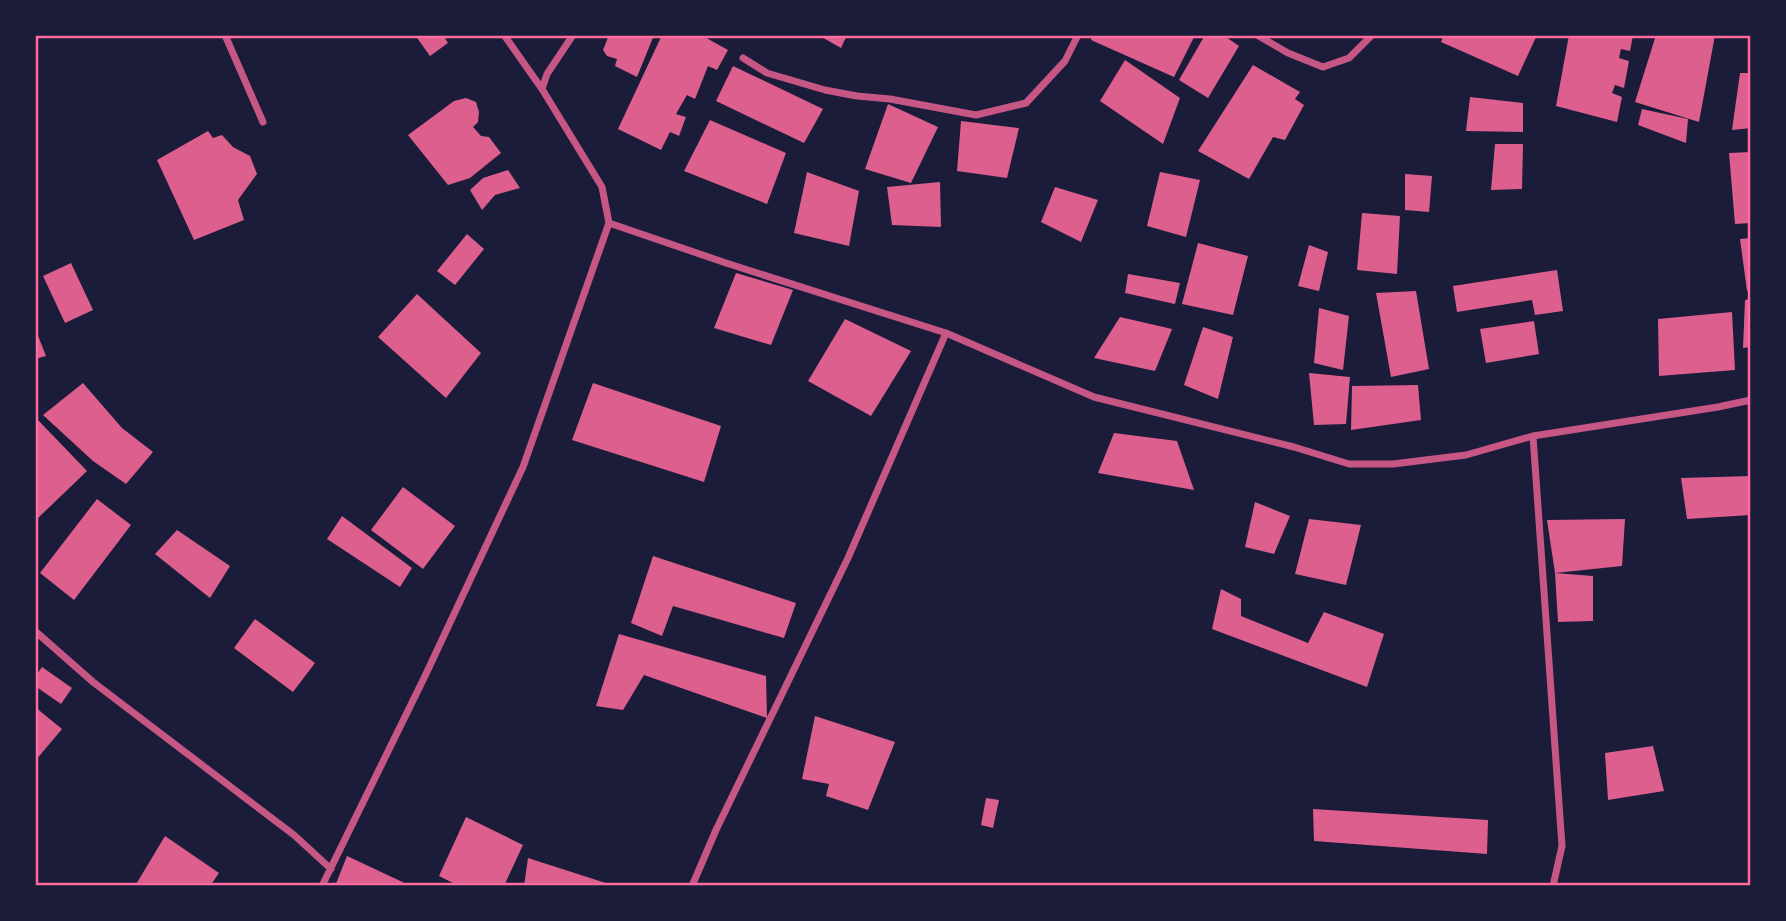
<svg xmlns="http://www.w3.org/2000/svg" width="1786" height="921" font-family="Barlow,sans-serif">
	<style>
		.building { fill: #dd5f8e }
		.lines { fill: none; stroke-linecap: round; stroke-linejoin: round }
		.minor { stroke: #c65784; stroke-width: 7 }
		.neatline { fill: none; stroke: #ff6b9d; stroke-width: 2.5 }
	</style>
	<rect width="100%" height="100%" fill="#1b1b3a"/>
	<path class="building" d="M415,35H443L448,43L430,56Z
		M609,35H654L637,77L615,66L617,59L607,56L603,50Z
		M662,35H701L728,50L717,70L708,66L695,99L687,95L676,114L686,117L679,136L670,132L661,150L618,129Z
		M818,35H847L841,48Z
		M1092,35H1195L1174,77L1091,40Z
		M1205,35H1223L1239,46L1208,98L1179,80Z
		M1444,35H1537L1518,76L1441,42Z
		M1569,35H1633L1630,51L1621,49L1619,58L1629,61L1624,88L1615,85L1612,93L1622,97L1617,122L1556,106Z
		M1656,35H1715L1699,122L1635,102Z
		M1125,60L1180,98L1163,144L1100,101Z
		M1253,65L1300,92L1295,99L1304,105L1285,140L1273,137L1249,179L1198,151Z
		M733,66L823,109L804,143L716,101Z
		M1740,73H1751V128L1732,130Z
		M1470,97L1523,103V132L1466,131Z
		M466,98L476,102L479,112L478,122L473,127L481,136L489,137L501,153L470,178L448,185L408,135L454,101Z
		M888,104L938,127L911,183L865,169Z
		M1642,109L1688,119L1686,143L1638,125Z
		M710,120L786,153L767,204L684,171Z
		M961,121L1019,128L1007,178L957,171Z
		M208,131L213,138L222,135L233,147L250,156L257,174L238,200L244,220L194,240L157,160Z
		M1495,144H1523L1522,189L1491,190Z
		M1751,152V223L1735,224L1729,153Z
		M508,170L520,188L495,195L482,210L470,190L483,178Z
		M807,172L859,191L849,246L794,233Z
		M1160,172L1200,180L1186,237L1147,226Z
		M1405,174L1432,176L1429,212L1405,210Z
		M940,182L941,227L892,225L887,187Z
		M1055,187L1098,200L1081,242L1041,222Z
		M1362,213L1400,216L1397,274L1357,270Z
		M467,234L484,249L455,285L437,271Z
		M1751,238V290L1747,291L1740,239Z
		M1198,243L1248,256L1233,315L1182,304Z
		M1309,245L1328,252L1319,291L1298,286Z
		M71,263L93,310L65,323L43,276Z
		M1557,270L1563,311L1535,315L1532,300L1457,312L1453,286Z
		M736,273L793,290L771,345L714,328Z
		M1128,274L1180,283L1175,304L1125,293Z
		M1416,291L1429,369L1391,377L1376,293Z
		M417,294L481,353L446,398L378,337Z
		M1751,299V347L1743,348L1745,300Z
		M1319,308L1349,316L1343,370L1314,363Z
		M1732,312L1735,370L1659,376L1658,319Z
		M1120,317L1172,329L1155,371L1094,358Z
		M845,319L911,351L871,416L808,381Z
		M1534,321L1539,354L1486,363L1480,329Z
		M1203,327L1233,337L1218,399L1184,385Z
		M35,328L46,356L35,359Z
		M1309,373L1350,377L1346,424L1314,425Z
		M83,383L122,428L153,452L126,484L93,461L43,415Z
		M593,383L721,426L704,482L572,440Z
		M1418,385L1421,420L1351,430L1352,386Z
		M37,419L87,471L37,519L35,515V421Z
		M1114,433L1177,441L1194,490L1098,473Z
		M1751,476V515L1687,519L1681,478Z
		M403,487L455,526L423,569L371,530Z
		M97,499L131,525L74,600L40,573Z
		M1255,502L1290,516L1274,554L1245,547Z
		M342,516L412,568L400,587L327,539Z
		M1309,519L1361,525L1346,585L1295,574Z
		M1625,519L1622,566L1555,573L1547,520Z
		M177,530L230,566L210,598L155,554Z
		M653,556L796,603L784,638L673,606L662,636L631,623Z
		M1555,573L1593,576V621L1558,622Z
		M1221,589L1241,599V616L1308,643L1324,612L1384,634L1367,687L1212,629Z
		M255,619L315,663L293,692L234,648Z
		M619,634L766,676L767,718L644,675L623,710L596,706Z
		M42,667L72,688L61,704L35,686V677Z
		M35,707L62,729L35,761Z
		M815,716L895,742L868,810L826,796L829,784L802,779Z
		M1653,746L1664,791L1608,800L1605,753Z
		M986,798L999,800L993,828L981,825Z
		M1313,809L1488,820L1487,854L1314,841Z
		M466,817L523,845L504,886H459L439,876Z
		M165,836L219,873L210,886H135Z
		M347,856L411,886H335Z
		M528,858L612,885L611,886H524Z"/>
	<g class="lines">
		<path class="minor" d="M225,35L263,122
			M1257,35L1288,53L1323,67L1349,58L1372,35
			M743,58L767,73L825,90L857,96L890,99L976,115L1026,103L1065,61L1078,35
			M542,89L547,74L573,35
			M609,223L726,263L946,333L1094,397L1294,447L1349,464H1393L1466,455L1533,436L1718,407L1751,400
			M1533,436L1562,846L1553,886
			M35,631L93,682L294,835L331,869
			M322,886L425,676L523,467L609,223L602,187L542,89L504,35
			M692,886L716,830L848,558L946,333"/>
	</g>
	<rect width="1786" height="921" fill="none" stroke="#1b1b3a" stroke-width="74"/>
	<rect x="37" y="37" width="1712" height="847" class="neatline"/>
</svg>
